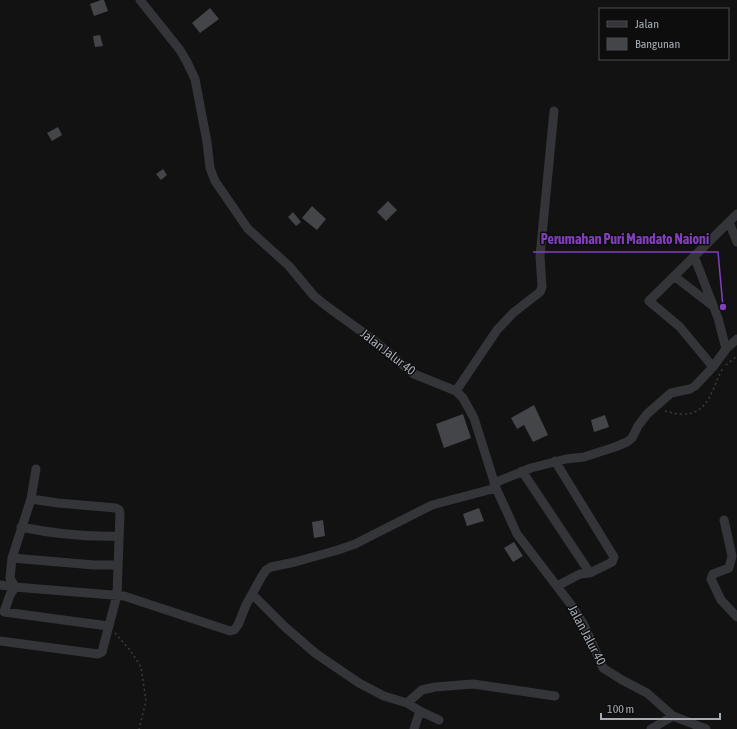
<svg xmlns="http://www.w3.org/2000/svg" width="737" height="729" font-family="'Asap Condensed',sans-serif">
	<style>
		.building { fill: #444548 }
		.lines { fill: none; stroke-linecap: round; stroke-linejoin: round }
		.path { stroke: #3a3c3f; stroke-width: 1.5; stroke-dasharray: 2 3; stroke-linecap: butt }
		.street { stroke: #343538; stroke-width: 9 }
		.labels { text-anchor: middle; dominant-baseline: central; stroke-width: 3; stroke-linejoin: round; paint-order: stroke }
		.street-label { font-size: 13px; fill: #a5abb2; stroke: #0d0d0e }
		.leader { fill: none; stroke: #813fbd; stroke-width: 1.5 }
		.callout-dot { fill: #813fbd; stroke: #0d0d0e; stroke-width: 1.5 }
		.callout-label { font-size: 14px; text-anchor: middle; font-weight: bold; fill: #813fbd; stroke: #0d0d0e; stroke-width: 3; stroke-linejoin: round; paint-order: stroke }
	</style>
	<rect width="100%" height="100%" fill="#121213"/>
	<path class="building" d="M101,0H104L108,11L94,16L90,4Z
		M210,8L219,19L200,33L192,23Z
		M100,35L103,46L95,47L93,36Z
		M58,127L62,135L52,141L47,133Z
		M163,169L167,175L161,180L156,174Z
		M388,201L397,210L386,221L377,212Z
		M312,206L326,219L317,230L302,218Z
		M293,212L301,222L296,226L288,217Z
		M534,405L548,435L533,442L524,425L517,429L511,418Z
		M463,414L471,438L444,448L436,424Z
		M605,415L609,427L594,432L591,420Z
		M479,508L484,521L467,526L463,514Z
		M323,520L325,536L314,538L312,522Z
		M514,542L523,556L513,562L504,548Z"/>
	<g class="lines">
		<path class="path" d="M726,365L737,356
			M665,411C670,412 675,414 680,414C710,416 711,388 723,368
			M115,633L130,650L141,667L146,701L139,729"/>
		<path class="street" d="M140,0L180,50L187,62L195,79L207,142L210,168L215,181L248,229L289,266L314,296L325,305L372,339L414,374L456,391L463,398L474,418L496,488L517,534L572,606L584,625L603,668L622,680L647,693L673,716L706,729
			M729,222L737,242
			M694,256L718,318L726,349
			M674,276L713,306
			M713,367L680,327L649,301L737,214
			M456,391L497,330L513,313L540,292L542,287L540,256L554,111
			M555,461L614,557L612,562L590,573L580,574L557,586
			M36,469L31,499L12,558L10,578L15,587L124,596L230,631L234,630L238,625L246,605L262,576L266,570L271,567L295,562L338,550L355,544L432,505L496,488
			M522,471L590,573
			M494,483L531,468L566,459L584,457L615,447L627,442L632,438L638,426L647,414L671,393L690,389L695,386L713,367L726,349L737,339
			M724,520L732,556L729,568L713,574L711,579L721,600L737,617
			M21,527C54,534 86,537 119,536
			M12,558L94,565H118
			M0,585L15,587L10,595L4,612L108,626
			M252,594L284,626L315,653L359,683L384,696L407,703L422,690L435,687L473,684L555,696
			M0,641L98,654L102,652L117,595L120,513L119,510L116,508L58,503L31,499
			M407,703L420,711L439,720
			M414,729L420,711
			M651,729L673,716"/>
	</g>
	<g class="labels">
		<g class="street-label">
			<text transform="translate(388 352) rotate(38)">Jalan Jalur 40</text>
			<text transform="translate(587 635) rotate(62)">Jalan Jalur 40</text>
		</g>
	</g>
	<path class="leader" d="M723 307L718 252H533"/>
	<circle class="callout-dot" cx="723" cy="307" r="4"/>
	<g class="callout-label">
		<text x="625" y="244">Perumahan Puri Mandato Naioni</text>
	</g>
	<rect x="599" y="8" width="130" height="52" fill="#0d0d0e" stroke="#4a4c50"/>
	<rect x="607" y="21" width="20" height="6" fill="#343538" stroke="#4a4c50"/>
	<text x="635" y="28" font-size="12" fill="#a5abb2">Jalan</text>
	<rect x="607" y="38" width="20" height="12" fill="#444548" stroke="#4a4c50"/>
	<text x="635" y="48" font-size="12" fill="#a5abb2">Bangunan</text>
	<path d="M601 713v6h119v-6" fill="none" stroke="#a5abb2" stroke-width="2"/>
	<text x="607" y="713" font-size="12" fill="#a5abb2" stroke="#0d0d0e" stroke-width="3" paint-order="stroke">100 m</text>
</svg>
